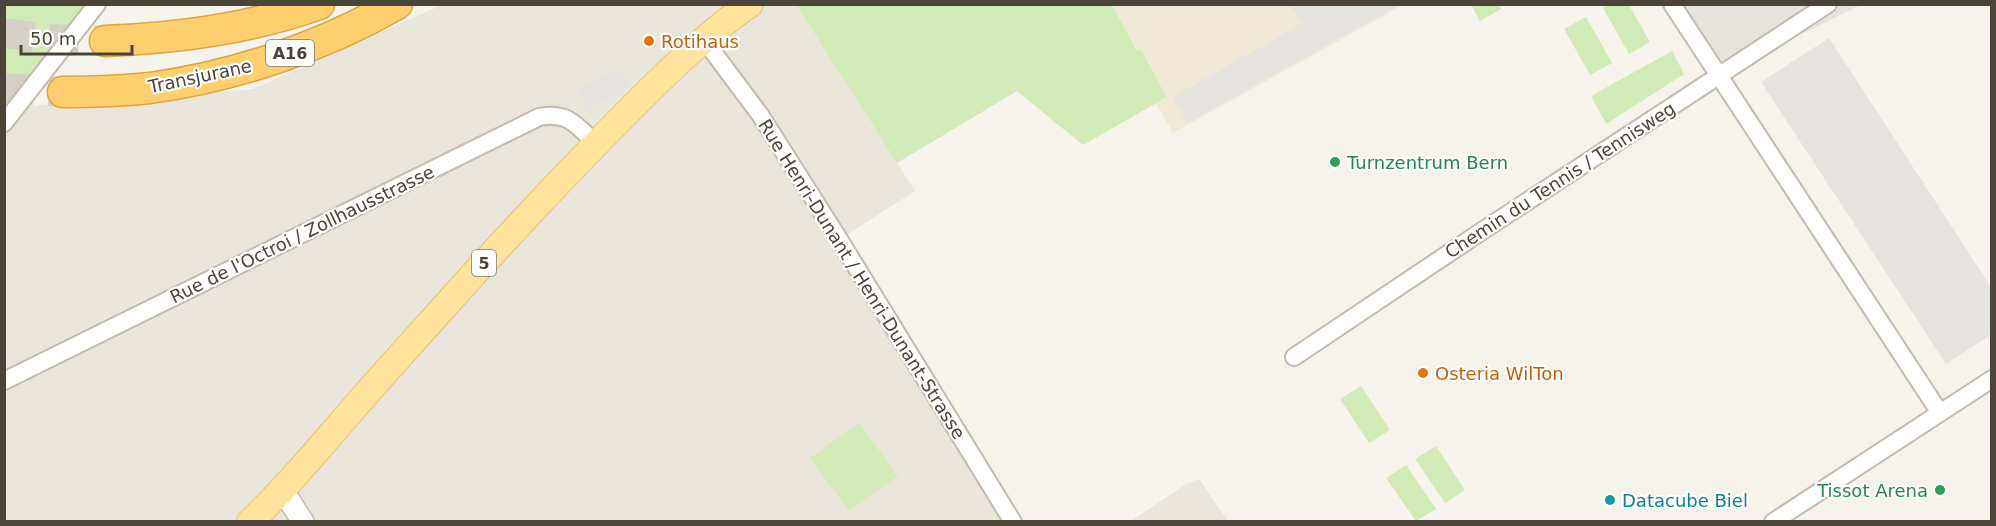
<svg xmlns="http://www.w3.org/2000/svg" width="1996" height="526" font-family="'DejaVu Sans',sans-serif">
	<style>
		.residential { fill: #eae5da }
		.industrial { fill: #e6e2dd }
		.education { fill: #efe8d6 }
		.green { fill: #d2eab5 }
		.parking { fill: #e5e3e0 }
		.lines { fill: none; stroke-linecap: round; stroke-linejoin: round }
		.motorway-tunnel { stroke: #d4d0c8; stroke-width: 30; stroke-dasharray: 30 15; stroke-linecap: butt }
		.minor-casing { stroke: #c2bbae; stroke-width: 20 }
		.tertiary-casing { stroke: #c2bbae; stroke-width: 24 }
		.primary-casing { stroke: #e6c16a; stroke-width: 28 }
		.motorway-casing { stroke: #e0a43c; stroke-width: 33 }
		.minor { stroke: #fff; stroke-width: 16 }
		.tertiary { stroke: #fff; stroke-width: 21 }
		.primary { stroke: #ffe39c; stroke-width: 26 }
		.motorway { stroke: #ffcf6e; stroke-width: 30 }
		.food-dot { fill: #e8710a; stroke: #fff; stroke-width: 2 }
		.leisure-dot { fill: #2e9e5b; stroke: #fff; stroke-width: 2 }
		.culture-dot { fill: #0f9aa8; stroke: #fff; stroke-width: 2 }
		.labels { text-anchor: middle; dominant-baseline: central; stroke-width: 4.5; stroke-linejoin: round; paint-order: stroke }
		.shield { fill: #fff; stroke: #817c74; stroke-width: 1.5 }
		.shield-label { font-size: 16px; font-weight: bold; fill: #4b4439 }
		.food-label { font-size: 18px; fill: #c56008; stroke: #fff; text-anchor: start }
		.street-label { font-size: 18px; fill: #4b4439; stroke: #fff }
		.leisure-label { font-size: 18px; fill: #27864d; stroke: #fff; text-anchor: start }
		.culture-label { font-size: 18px; fill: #0d838f; stroke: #fff; text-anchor: start }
	</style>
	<rect width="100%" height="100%" fill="#f6f3ec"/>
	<path class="residential" d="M444,4L796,5L915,191L840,239L1013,522H5V117L13,107L253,89Z
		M1199,479L1228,521H1131L1188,483Z"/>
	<path class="industrial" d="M1673,5H1861L1719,75Z"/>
	<path class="education" d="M1112,5H1403L1173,133L1156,103L1167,96L1140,50L1138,52Z"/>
	<path class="green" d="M1609,4L1629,5L1650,42L1629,54L1603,8Z
		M5,5H103L5,117Z
		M796,5H1112L1137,51L1141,50L1167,97L1083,145L1017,91L897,163Z
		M1471,5H1499L1501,9L1480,21Z
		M1586,17L1612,63L1590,75L1564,29Z
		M1672,51L1684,74L1606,124L1591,96Z
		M1361,386L1390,430L1369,443L1340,399Z
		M859,423L898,476L849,511L810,458Z
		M1436,446L1465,490L1445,503L1415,459Z
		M1406,465L1436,509L1416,521L1386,478Z"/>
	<path class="parking" d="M1290,5H1399L1187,123L1173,97L1301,24Z
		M1829,38L1991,287V335L1946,364L1761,82Z
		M622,69L629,85L619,94L587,109L577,89Z"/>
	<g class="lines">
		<path class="motorway-tunnel" d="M4,33L48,39L105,41
			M4,88L63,92"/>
		<defs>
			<path id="minor" d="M1672,4L1940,413
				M705,41L761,116L839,239L1013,522
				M4,123L97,4
				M1294,357L1479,233L1828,4
				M4,381L539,117C568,111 577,126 596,144
				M1773,522L1992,379"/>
			<path id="tertiary" d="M280,492L289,500L303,522"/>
			<path id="primary" d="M250,522C295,479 334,430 375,384C450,300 526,215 605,135C648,91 699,39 750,4"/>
			<path id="motorway" d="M105,41C178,38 249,29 319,4
				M63,92C92,92 122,91 150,88C236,76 322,47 397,4"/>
		</defs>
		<use href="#minor" class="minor-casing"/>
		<use href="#tertiary" class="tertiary-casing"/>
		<use href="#primary" class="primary-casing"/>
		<use href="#motorway" class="motorway-casing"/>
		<use href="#minor" class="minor"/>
		<use href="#tertiary" class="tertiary"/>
		<use href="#primary" class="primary"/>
		<use href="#motorway" class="motorway"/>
	</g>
	<g class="food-dot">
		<circle cx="649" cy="41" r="6"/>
		<circle cx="1423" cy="373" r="6"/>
	</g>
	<g class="leisure-dot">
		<circle cx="1335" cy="162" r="6"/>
		<circle cx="1940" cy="490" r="6"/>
	</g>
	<circle class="culture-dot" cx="1610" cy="500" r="6"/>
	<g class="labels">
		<g class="shield">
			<rect x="266" y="40" width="48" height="26" rx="4.5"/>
			<rect x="472" y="250" width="24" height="26" rx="4.5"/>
		</g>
		<g class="shield-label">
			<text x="290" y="53">A16</text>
			<text x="484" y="263">5</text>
		</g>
		<g class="food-label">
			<text x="661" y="41">Rotihaus</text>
			<text x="1435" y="373">Osteria WilTon</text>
		</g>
		<g class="street-label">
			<text transform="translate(200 76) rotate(-12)">Transjurane</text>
			<text transform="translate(1560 180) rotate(-33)">Chemin du Tennis / Tennisweg</text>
			<text transform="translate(302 234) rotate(-26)">Rue de l'Octroi / Zollhausstrasse</text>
			<text transform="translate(862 279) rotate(58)">Rue Henri-Dunant / Henri-Dunant-Strasse</text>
		</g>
		<g class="leisure-label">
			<text x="1347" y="162">Turnzentrum Bern</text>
			<text x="1928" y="490" text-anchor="end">Tissot Arena</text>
		</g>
		<g class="culture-label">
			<text x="1622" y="500">Datacube Biel</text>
		</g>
	</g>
	<rect width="1996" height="526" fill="none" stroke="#4b4439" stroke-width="12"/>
	<path d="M21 45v9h111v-9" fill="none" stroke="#4b4439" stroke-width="3"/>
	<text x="30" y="45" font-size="18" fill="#4b4439" stroke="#ffffff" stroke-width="4.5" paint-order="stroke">50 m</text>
</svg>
